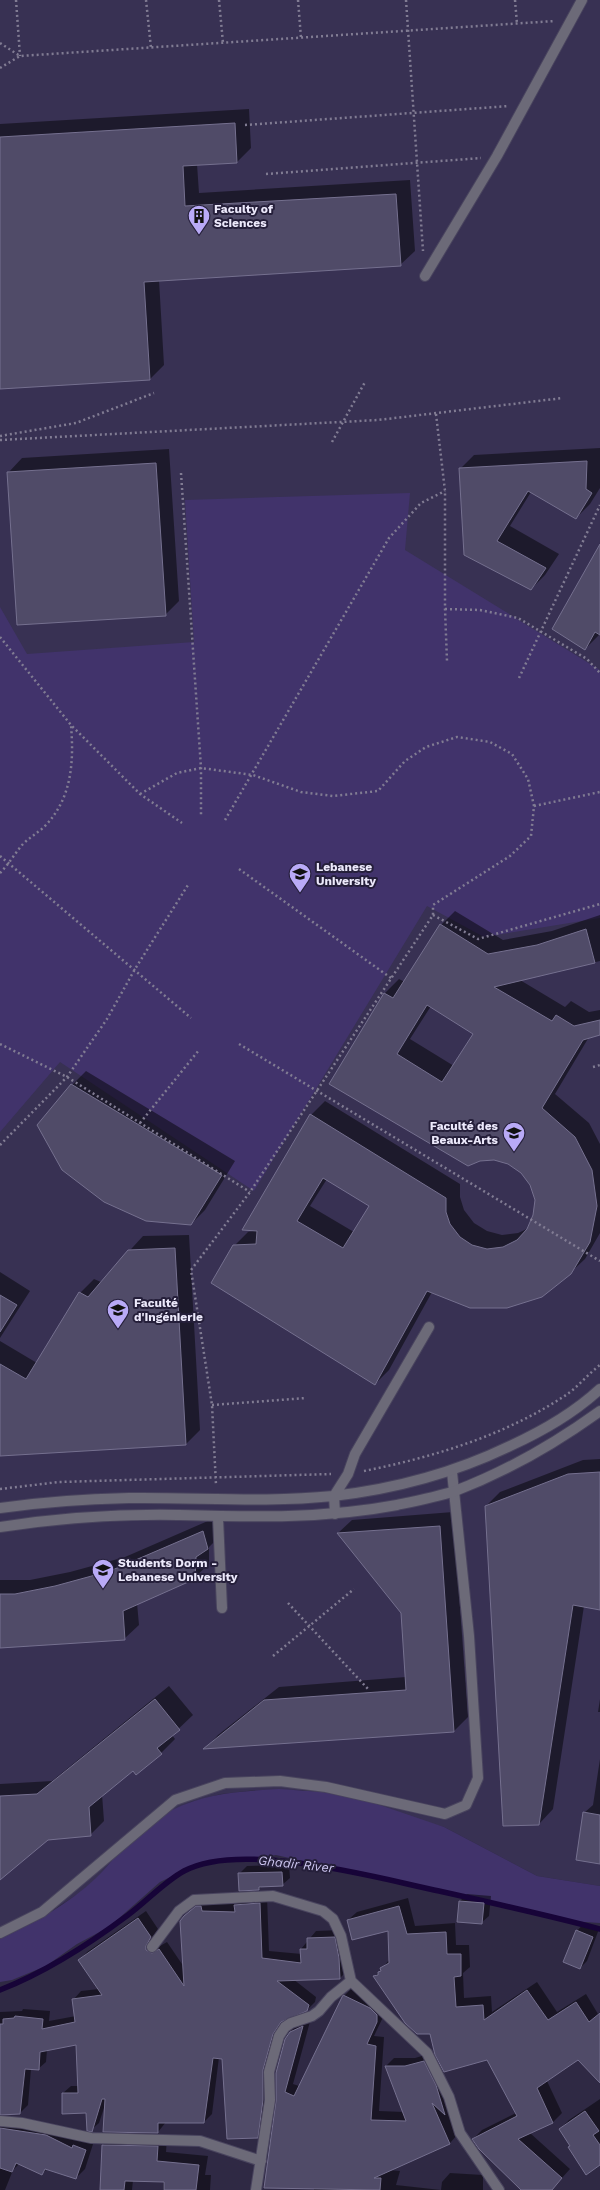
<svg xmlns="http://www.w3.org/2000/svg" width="600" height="2190" viewBox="0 0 600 2190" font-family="'Work Sans',sans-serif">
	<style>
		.built { fill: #383153 }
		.green { fill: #41336b }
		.shadow { fill: #0007; fill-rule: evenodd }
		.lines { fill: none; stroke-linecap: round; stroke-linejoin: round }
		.stream { stroke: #170438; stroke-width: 5.5 }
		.building { fill: #504b68; stroke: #75708f; fill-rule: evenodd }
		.service-casing { stroke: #49445e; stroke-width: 12 }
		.pedestrian-casing { stroke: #49445e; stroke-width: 12 }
		.minor-casing { stroke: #49445e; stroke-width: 12 }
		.path { stroke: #817c93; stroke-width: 2.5; stroke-dasharray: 2 3; stroke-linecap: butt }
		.service { stroke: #6c6a78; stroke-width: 10 }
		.pedestrian { stroke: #6c6a78; stroke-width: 10 }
		.minor { stroke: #6c6a78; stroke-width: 10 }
		.path-bridge { stroke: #817c93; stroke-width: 2.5; stroke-dasharray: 2 3; stroke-linecap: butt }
		.labels { text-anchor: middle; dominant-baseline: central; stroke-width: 4; stroke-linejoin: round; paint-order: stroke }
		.poi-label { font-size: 12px; font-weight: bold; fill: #ece9fb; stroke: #251f3a; text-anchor: start }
		.water-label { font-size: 13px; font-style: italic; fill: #ccc5ef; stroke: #251f3a }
	</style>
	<rect width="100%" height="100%" fill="#2f2944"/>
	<!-- built -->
	<path class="built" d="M0,0H600V1886L537,1876L444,1827L309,1790H256L221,1794L191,1802L173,1810L155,1820L125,1845L97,1878L78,1894L37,1920L0,1936Z"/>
	<!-- green -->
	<path class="green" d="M410,493L405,550L600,670V918L484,937L427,906L254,1191L60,1062L0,1132V607L27,654L194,642L185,500Z
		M279,1789L338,1793L368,1801L444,1827L537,1876L600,1886V1923L570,1921L276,1855L239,1861L199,1863L160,1882L109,1927L77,1944L46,1966L12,1980L0,1982V1936C36,1923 68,1904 96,1878C107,1868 115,1855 126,1844C140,1831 155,1819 172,1810C205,1793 242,1791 279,1789Z"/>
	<!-- shadow -->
	<path class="shadow" d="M249,109L251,148L237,162L197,164L199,193L410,180L415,251L400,265L159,280L164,365L150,379L0,388V124Z
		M600,448V488L590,504L576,518L531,492L510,526L559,554L545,575L531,589L465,555L460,469L474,455Z
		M169,449L179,601L165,615L8,473L22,458Z
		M600,546V634L585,649Z
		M455,911L503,940L552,931L600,915V961L520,980L565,1007L571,1001L589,1012L600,1010V1034L589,1037L555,1094L589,1123L600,1144V1233L585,1259L570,1273L432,1292L389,1370L375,1384L234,1246L248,1232L253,1231L311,1115L325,1101L460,1184V1197L464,1210L474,1223L487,1231L502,1235L518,1233L529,1228L534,1215L536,1200L531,1185L522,1172L509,1163L331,1084L385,993L399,979L405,982L441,925ZM431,1006L474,1033L454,1066L410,1039ZM327,1179L370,1205L354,1232L310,1206Z
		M86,1071L235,1161L205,1210L191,1224L72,1085Z
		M189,1235L200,1430L186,1444L0,1455V1341L37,1363L80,1293L94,1279L101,1282L143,1236Z
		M0,1272L30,1291L0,1338Z
		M600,1459V1608L584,1606L553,1809L539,1824L486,1506L500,1492L583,1460Z
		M453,1512L468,1717L454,1731L206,1748L218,1735L279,1687L406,1677L402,1613L338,1533L352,1520Z
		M217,1517L222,1534L209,1547V1564L194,1578L137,1603L139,1625L124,1639L0,1647V1580H30L70,1572L125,1557Z
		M169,1686L193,1715L172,1735L175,1739L161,1753L133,1769L102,1794L104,1821L90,1835L48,1839L0,1879V1784L52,1781Z
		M600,1699V1712H598Z
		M600,1759V1863L584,1813L593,1805Z
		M289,1865L290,1878L282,1885L262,1886L259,1889L239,1874L247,1866Z
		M467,1894L491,1896L489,1916L481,1923L460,1901Z
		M267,1896L269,1951L302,1954L301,1949L316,1931L342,1930L348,1970L340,1978L293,1979L316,1997L315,2002L307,2010L284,2019L280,2025L265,2129L257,2137L223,2058L219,2057L212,2114L204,2122H166L158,2132L105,2105L99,2123L91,2130L87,2112L63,2093L71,2086H78L77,2044L47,2050L46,2062L38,2069H31L28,2105L20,2113H0V2012L22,2011L23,2009L50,2011L49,2021L76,2016L74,1999L81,1991L99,1989L80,1960L87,1952L146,1911L158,1929L153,1937L154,1942L160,1946L167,1942L184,1967L189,1913L205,1899L209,1904H236L243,1898Z
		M408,1898L415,1926L455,1923L456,1945H469L470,1967L463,1973L464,1998L491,1996L492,2012L537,1982L557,2012L586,1994L598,2014L600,2012V2082L578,2059L547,2081L562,2113L553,2122L530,2133L570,2169L551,2190H522L473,2139L482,2130L516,2113L487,2059L430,2033L375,1976L390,1959L389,1930L348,1920L357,1912Z
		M584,1923L599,1929L587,1961L580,1968L577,1931Z
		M353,1987L379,2000L385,2006V2013L374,2036L384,2037L379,2111L404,2112L386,2066L394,2058H415L432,2053L453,2106L448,2111L458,2134L450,2143L388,2170L400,2171L396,2185L441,2190L442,2182L450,2173L483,2175V2190H314V2188L265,2187L290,2032L299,2023L311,2018L293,2084L299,2086L344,1996Z
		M600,2099V2164L571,2145L560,2129L569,2120Z
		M5,2116L94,2141L85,2169L76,2178L47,2169L42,2174L19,2164L13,2170L5,2190H0V2121Z
		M113,2136L167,2138L166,2152L208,2156L205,2175H211L210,2190H163V2181L133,2180L132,2190H101L103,2145Z"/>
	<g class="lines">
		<!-- stream -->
		<path class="stream" d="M0,1990C46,1972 88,1945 128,1915C147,1901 164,1882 184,1871C241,1840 377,1878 439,1891C493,1903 547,1915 600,1929"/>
	</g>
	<!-- building -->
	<path class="building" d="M235,123L237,163L183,166L185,206L396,194L401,266L144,282L150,380L0,389V137Z
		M587,461L586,489L592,493L576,519L528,491L497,541L546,568L531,590L464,555L459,468Z
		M156,463L166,616L17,625L7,472Z
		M600,544V635L595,632L585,650L552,629Z
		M440,924L488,954L537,945L586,929L595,963L494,987L552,1021L556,1015L574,1026L600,1020V1035L583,1040L542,1108L575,1137L592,1170L597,1206L590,1242L571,1274L542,1297L507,1308H470L427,1291L375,1385L211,1283L233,1245L256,1244L257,1231L242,1230L310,1114L446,1198V1212L450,1224L460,1237L472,1245L487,1249L503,1247L517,1240L527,1229L533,1215L535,1200L530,1185L521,1173L508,1164L494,1160L480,1161L468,1166L329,1084L384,993L393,998ZM427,1005L473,1034L442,1082L397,1054ZM323,1178L369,1206L343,1248L297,1221Z
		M71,1084L222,1175L191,1225L146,1221L104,1202L62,1170L37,1125Z
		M175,1248L186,1445L0,1456V1364L26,1379L79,1292L88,1297L128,1250Z
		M0,1295L17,1305L0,1332Z
		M600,1472V1610L573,1605L539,1825L503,1826L485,1506L568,1474Z
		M440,1526L454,1732L203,1749L264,1700L406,1690L401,1613L337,1533Z
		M203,1531L208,1549L196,1557L195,1579L123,1611L125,1640L0,1648V1594H15L55,1586L110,1571Z
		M155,1699L180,1730L157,1748L162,1754L136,1775L133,1771L89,1807L91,1836L48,1840L0,1880V1796L37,1794Z
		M583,1812L600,1815V1864L576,1860Z
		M282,1872L283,1886L259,1887V1890L239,1891L238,1873Z
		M459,1901L484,1903L482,1924L457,1922Z
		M260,1903L262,1958L301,1963L300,1949H307V1938L335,1937L339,1958L340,1979L277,1981L309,2005L307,2011L281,2022L273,2034L263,2070V2100L258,2138L227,2139L222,2059L213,2058L204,2123H158V2133L103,2132L105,2099H102L92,2132L87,2131L86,2113L62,2114V2093H78L76,2045L40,2052L39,2070L25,2069L20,2114L0,2115V2024H3V2019L14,2018L15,2016L43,2019L42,2029L75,2022L72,1999L102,1995L78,1960L138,1918L151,1937L146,1946V1950L152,1953L159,1949L184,1986L180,1921L184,1916L196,1906H201L202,1911L235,1912L234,1905Z
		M399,1906L407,1934L446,1932L447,1954H461V1976L454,1977L456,2007L483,2005L484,2020L527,1990L548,2020L576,2002L589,2022L600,2013V2083L578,2060L537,2088L553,2123L518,2139L562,2178L552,2190H521L479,2149L472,2139L517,2116L487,2060L444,2072L435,2055L430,2034H417L405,2023L373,1976L378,1975V1972L381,1971L380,1968L389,1963L388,1931L352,1940L347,1920Z
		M576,1930L593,1937L580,1969L563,1962Z
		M343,1995L370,2008L377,2015V2022L367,2044L376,2046L371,2120L406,2121L385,2066H405L424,2061L436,2085L445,2115L432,2103L450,2144L374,2178H381L380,2190L264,2188L276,2101V2073L285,2039L290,2032L303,2026L285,2092L294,2096Z
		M585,2111L599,2131L593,2135L600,2145V2165L586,2175L568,2147L570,2146L559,2129Z
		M0,2128L46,2135L72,2148L73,2145L86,2150L76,2179L45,2169L42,2175L16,2163L12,2172L0,2168Z
		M102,2145L158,2146L157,2161L199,2165L196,2190H164V2182L125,2181L124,2190H100Z"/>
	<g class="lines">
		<!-- service casing -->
		<g class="service-casing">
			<path id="service" d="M0,1933L42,1912L175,1800L225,1783L280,1781L326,1787L445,1814L466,1805L478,1778L469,1636L452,1472"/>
		</g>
		<!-- pedestrian casing -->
		<g class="pedestrian-casing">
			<path id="pedestrian" d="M425,276L497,156L582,0
				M218,1518L222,1608"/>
		</g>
		<!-- minor casing -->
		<g class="minor-casing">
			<path id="minor" d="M0,1508C42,1502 86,1499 129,1498C196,1497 265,1503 333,1496C395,1489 454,1473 510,1446C543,1431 574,1413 600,1389
				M335,1514L334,1496L348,1474L355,1454L429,1327
				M0,1527C59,1518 119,1514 178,1515C252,1517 323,1519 397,1505C416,1501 436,1497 455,1491C505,1472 557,1442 600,1411
				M152,1947L179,1911L194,1900L273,1896L323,1911L333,1919L341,1936L351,1981L427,2053L449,2097L460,2133L499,2190
				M0,2121L22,2123L91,2138L200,2141L261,2161
				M256,2190L270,2100L269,2072L279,2036L285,2027L291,2023L312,2016L319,2011L331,1997L351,1981"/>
		</g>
		<!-- path -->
		<path class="path" d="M16,0L20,56
			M146,0L151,48
			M219,0L223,43
			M298,0L301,38
			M406,0L423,251
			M515,0L517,24
			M0,43L20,56
			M0,68L20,56L555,21
			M245,125L509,106
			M266,174L481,158
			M436,414L445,491V609L447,661
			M0,436L76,423L154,393
			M0,440L378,420L563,398
			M181,473L201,768V815
			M445,609L480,610L518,618L587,659L600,673
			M0,637L71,725L140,794L182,823
			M519,678L600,505
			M140,794L177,773L201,768L253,775L301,792L333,796L378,791L405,761L426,747L457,737L490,742L512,754L528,779L534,806L531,836L510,856L433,905V915L250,1192L191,1270L212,1405L216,1485
			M534,806L600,792
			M225,820L389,538L421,503L445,491
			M0,856L191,1018
			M239,869L391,978
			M0,873C9,864 15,853 23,844C30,837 38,833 45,826C72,798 74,762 71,725
			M433,915L478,939L600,904
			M0,1044L67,1077L250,1192
			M239,1044L600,1261
			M593,1067L600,1065
			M140,1123L199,1050
			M0,1145L67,1077L107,1019L135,969L188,885
			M212,1405L306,1398
			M364,1471C434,1457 506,1435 566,1395C578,1387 588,1374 600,1365
			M0,1489L59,1482L331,1474
			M288,1603L368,1689
			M273,1656L354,1589"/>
		<!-- service -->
		<use href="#service" class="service"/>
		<!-- pedestrian -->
		<use href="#pedestrian" class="pedestrian"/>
		<!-- minor -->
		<use href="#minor" class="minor"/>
		<!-- path-bridge -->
		<path class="path-bridge" d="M332,442L365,382"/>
	</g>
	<!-- icons -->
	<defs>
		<g id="building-pin" transform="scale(1.15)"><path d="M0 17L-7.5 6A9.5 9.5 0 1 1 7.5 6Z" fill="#b9aaf7" stroke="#251f3a"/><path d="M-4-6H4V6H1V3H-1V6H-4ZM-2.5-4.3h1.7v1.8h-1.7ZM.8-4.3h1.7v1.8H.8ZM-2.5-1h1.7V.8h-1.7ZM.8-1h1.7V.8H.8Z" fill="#111"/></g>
		<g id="university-pin" transform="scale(1.15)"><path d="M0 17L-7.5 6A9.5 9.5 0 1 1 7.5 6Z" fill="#b9aaf7" stroke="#251f3a"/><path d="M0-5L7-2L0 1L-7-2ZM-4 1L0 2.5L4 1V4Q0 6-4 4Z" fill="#111"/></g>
	</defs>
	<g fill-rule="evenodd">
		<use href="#building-pin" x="199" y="216"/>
		<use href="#university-pin" x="300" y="874"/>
		<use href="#university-pin" x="514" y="1133"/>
		<use href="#university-pin" x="118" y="1310"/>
		<use href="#university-pin" x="103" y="1570"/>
	</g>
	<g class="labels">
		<!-- poi labels -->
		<g class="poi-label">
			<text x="214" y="209">Faculty of<tspan x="214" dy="14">Sciences</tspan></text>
			<text x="316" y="867">Lebanese<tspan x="316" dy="14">University</tspan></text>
			<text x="498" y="1126" text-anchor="end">Faculté des<tspan x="498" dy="14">Beaux-Arts</tspan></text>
			<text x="134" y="1303">Faculté<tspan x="134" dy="14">d'Ingénierie</tspan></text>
			<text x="118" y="1563">Students Dorm -<tspan x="118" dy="14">Lebanese University</tspan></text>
		</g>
		<!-- water labels -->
		<g class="water-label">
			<text transform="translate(296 1864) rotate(6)">Ghadir River</text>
		</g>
	</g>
</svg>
